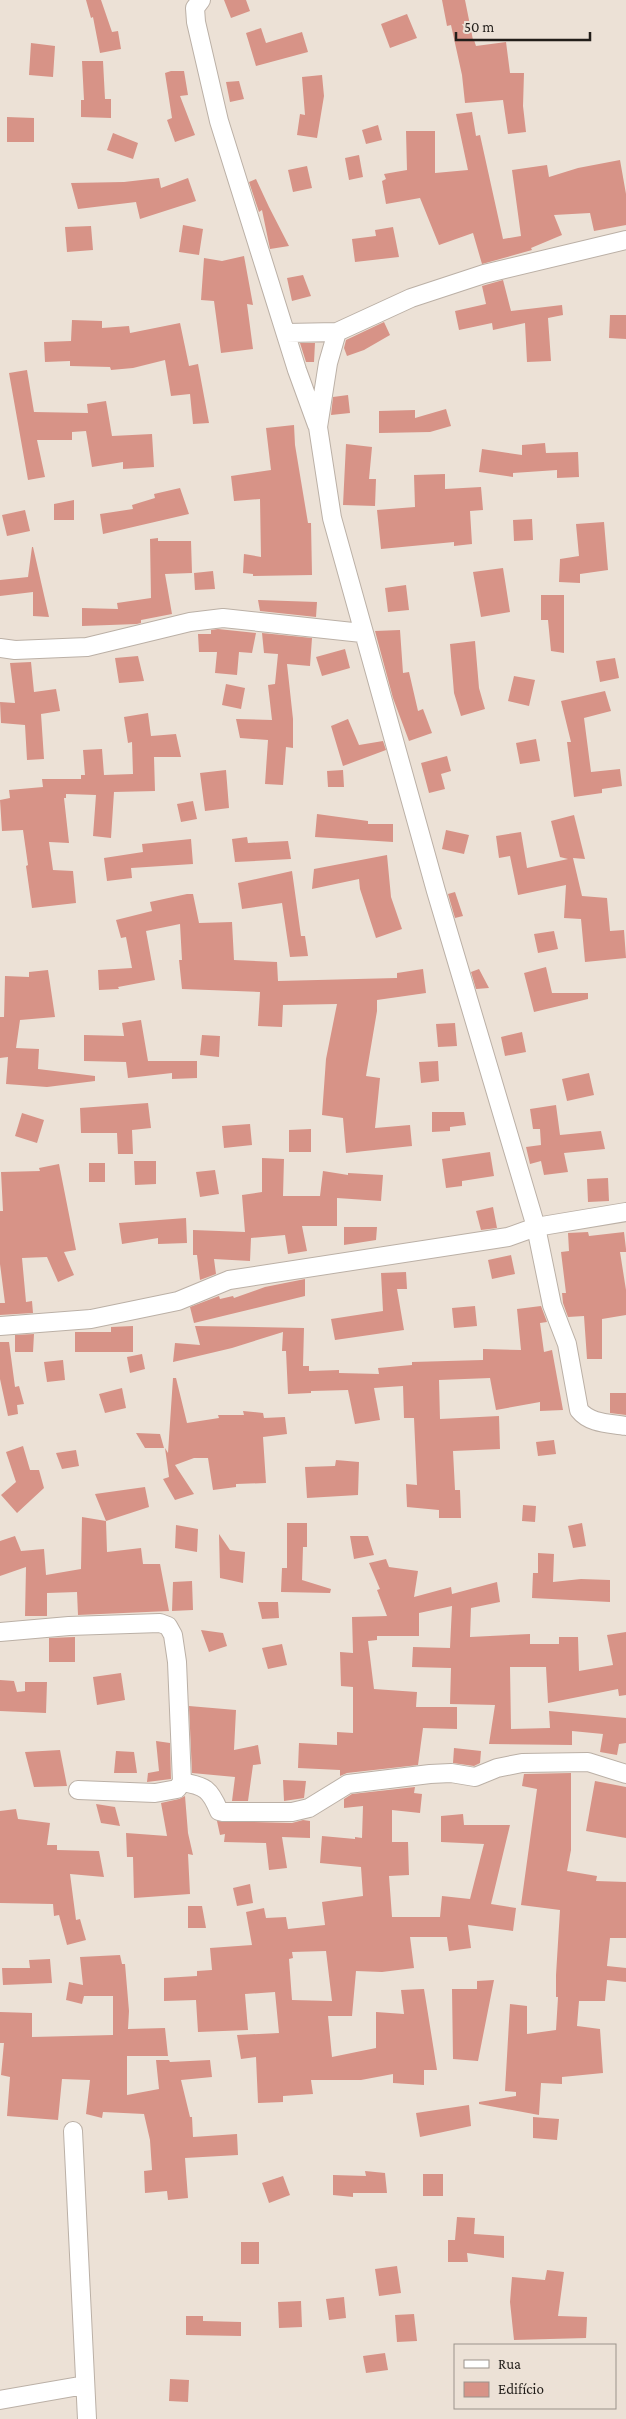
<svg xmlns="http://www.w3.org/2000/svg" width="626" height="2419" viewBox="0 0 626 2419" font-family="'Crimson Pro',serif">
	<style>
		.building { fill: #d79387; fill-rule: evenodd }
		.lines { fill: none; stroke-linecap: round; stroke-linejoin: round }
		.minor-casing { stroke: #bbb0a6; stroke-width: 20 }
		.minor { stroke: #fff; stroke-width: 18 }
	</style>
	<rect width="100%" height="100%" fill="#ece1d6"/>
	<!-- building -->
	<path class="building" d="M86,0H101L112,32L118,31L121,49L100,53L93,17L91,18Z
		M224,0H246L250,11L231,18Z
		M442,0H465L473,40H474L476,46L506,42L510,73H524L523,106L526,132L508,134L503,100L465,103L462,75L451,25L447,26Z
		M407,14L417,38L390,48L381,24Z
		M261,28L266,43L302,32L308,52L256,66L246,33Z
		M31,43L55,46L53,77L29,75Z
		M82,61H103L105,99H111V118L81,117V100H84Z
		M171,71H184L188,95L180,96L195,135L175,142L167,120L172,118L165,73Z
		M322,75L324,96L317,138L297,135L300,114L305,115L302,77Z
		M239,81L244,99L230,102L226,82Z
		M472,112L476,136L480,135L503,239L521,236L512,170L547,165L549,177L578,168L620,160L626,194V225L594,231L590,213L554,215L562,235L531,248L532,250L482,264L473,233L439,245L420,198L386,204L382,181L386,179L384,174L407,170L406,131H435V173L468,170L456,114Z
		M7,117L34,118V142H7Z
		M378,125L382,140L366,144L362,130Z
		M113,133L138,143L133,159L107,150Z
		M359,155L363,177L349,180L345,158Z
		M307,166L312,188L293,192L288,170Z
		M159,178L161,188L188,178L196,201L140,219L136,202L78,209L71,183L124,182Z
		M256,179L269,207L289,246L270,249L262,210L259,212L249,182Z
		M183,225L203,229L199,255L179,252Z
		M91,226L93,250L67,252L65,227Z
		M393,227L399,257L355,262L352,239L376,236L375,230Z
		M244,256L253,305L247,304L253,349L221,353L214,301L201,300L204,258L222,261Z
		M303,275L311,296L292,301L287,278Z
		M503,280L511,311L562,305L563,315L548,318L551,361L527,362L525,323L493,330L492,323L459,330L455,311L486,304L482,286Z
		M610,315H626V339L609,338Z
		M72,320L102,321V328L129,326L130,333L180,323L189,366L198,364L209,423L193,424L190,394L171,396L165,360L133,368L111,370L110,367L70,366V361L45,362L44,342L71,341Z
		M384,322L390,335L364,350L347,356L344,348L346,340Z
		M300,343H315L314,362H306Z
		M27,370L34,412L88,413L87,404L106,401L112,436L152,434L154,467L123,469V462L92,467L86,431L72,432V440H37L45,477L28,480L9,373Z
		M348,395L350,413L331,415L333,397Z
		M446,409L451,426L430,432L379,433V411L415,410V418Z
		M294,425L295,445L308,523H311L312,575L253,576V574L243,573L244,554L261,557L260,499L234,501L231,476L271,470L266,428Z
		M545,443L546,453L578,452L579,477L557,478V470L513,473V477L479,472L482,449L522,455V445Z
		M346,444L372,447L369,479H376L375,506L343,505Z
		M445,474V489L481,487L483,510L470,511L472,544L454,546V542L381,549L377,510L415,507L414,475Z
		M180,488L189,514L103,534L100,514L133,509L132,505L155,498L154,494Z
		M74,500V520H54V504Z
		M25,510L30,531L7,536L2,515Z
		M532,519L533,540L514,541L513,520Z
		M604,522L608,570L580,574V583L559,582L560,559L579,556L576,524Z
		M158,538V541H191L192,573L165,574L172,614L141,620V623L137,624L82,626V608L118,609L117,603L151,598L150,539Z
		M32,547H33L49,617L33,616V592L0,596V580L28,577Z
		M503,568L510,612L481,617L473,572Z
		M213,571L215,589L195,590L194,573Z
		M406,585L409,610L388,612L385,588Z
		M541,595H564V653L551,651L548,620H541Z
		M258,600L317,602L316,617L260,611Z
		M218,629L256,633L252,653L239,652L237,675L215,673L217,652H199L198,634H211V630Z
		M400,630L403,673L409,672L418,711L423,709L432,733L409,741L393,698L375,631Z
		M262,633L312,638L310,666L287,664L293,719V748L286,747L283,785L265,784L268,740L240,738L236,719L272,720L268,685L275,684L278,654L264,653Z
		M475,641L479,688L485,709L461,716L454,693L450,644Z
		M345,649L350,668L322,676L316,657Z
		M138,656L144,681L119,683L115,658Z
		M615,658L619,678L600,682L596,661Z
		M31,662L34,692L56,689L60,711L41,714L44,759L27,760L25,725L1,723L0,702L15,703L10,663Z
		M514,676L535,680L529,706L508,701Z
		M226,684L245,688L241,709L222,705Z
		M605,691L611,711L584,718L591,772L620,769L622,786L602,789V793L574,797L567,742H571L561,701Z
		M148,713L151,736L176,734L181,757H154L155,791L114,792L111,838L93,836L96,795L66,794V798H64L69,843L49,842L53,870L73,871L76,903L32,908L26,866L28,865L23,830L2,831L0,800L10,798L9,790L43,787L42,779H81V775H85L83,750L102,749L104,775L133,774L132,742L128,743L124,717Z
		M348,719L359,745L383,741L386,750L343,766L331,726Z
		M536,739L540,761L520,764L516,743Z
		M447,756L451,771L441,774L445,789L429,793L421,763Z
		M226,770L229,808L205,811L200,773Z
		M343,770L344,787H328L327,771Z
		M193,801L197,819L181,822L177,804Z
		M317,814L368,821V824H393V842L315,837Z
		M574,815L585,859L573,858L582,896L607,898L610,931L624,930L626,958L585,962L581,919L564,918L566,885L518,895L510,856L499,858L496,836L521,832L527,868L568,859L560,857L551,821Z
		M446,830L469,835L464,854L442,849Z
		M247,837L248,843L288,841L291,859L235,862L232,839Z
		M191,839L193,864L131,868L132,878L107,881L104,858L143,852L142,844Z
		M387,855L391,897L402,929L376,938L360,889L359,879L312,889L314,869Z
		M292,871L301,936H305L308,956L290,957L282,903L242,909L238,883Z
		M455,892L463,916L455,918L448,894Z
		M187,894H193L199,923L232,922L234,960L277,962L278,981L397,978V973L423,969L426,993L377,1000V1011L366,1076L380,1078L375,1128L410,1125L412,1146L346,1153L343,1118L322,1115L326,1059L337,1004L283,1005L282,1027L258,1026L260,992L182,989L179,960H182L180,924L146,931L155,980L118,987L119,989L99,990L98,970L132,968L126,937L121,938L116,920L152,911L150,902Z
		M554,931L558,949L538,953L534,934Z
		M546,967L552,993H588V999L534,1012L524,973Z
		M479,969L489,988L476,989L471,972Z
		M48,970L55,1017L20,1020L16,1048L39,1049L38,1069L95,1076V1081L47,1087L6,1084L8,1057L0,1058V1017H4L5,976L29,977V972Z
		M141,1020L148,1061H197V1078L172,1079V1073L128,1078L126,1062L84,1061V1035L124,1036L122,1023Z
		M455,1023L457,1046L438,1047L436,1024Z
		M522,1032L526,1052L505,1056L501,1037Z
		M202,1035L220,1036L219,1057L200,1055Z
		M438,1061L439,1081L421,1083L419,1062Z
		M589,1073L594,1095L567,1101L562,1079Z
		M148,1103L151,1128L132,1130L133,1154H118L117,1133H81L80,1108Z
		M556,1105L560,1135L601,1131L605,1149L564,1153L568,1172L544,1175L541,1161L530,1164L526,1147L541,1145L540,1129H533L530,1109Z
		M432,1112H464L466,1125L450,1127V1131L432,1132Z
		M22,1113L44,1120L37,1143L15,1136Z
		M250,1124L252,1145L224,1148L222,1126Z
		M311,1129V1152H289V1130Z
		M490,1152L494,1176L462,1181V1186L446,1188L442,1159Z
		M262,1158L284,1159L283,1196H320L323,1171L348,1175V1173L383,1175L381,1201L337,1198V1226H302L307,1251L288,1254L285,1235L251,1238L250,1261L214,1259L216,1274L200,1280L197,1255H193V1230L245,1232L242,1195L262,1192Z
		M134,1161H156V1184L135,1185Z
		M89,1163H105V1182H89Z
		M59,1164L76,1250L64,1252L74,1275L58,1282L47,1257L22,1258L26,1302L32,1301L33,1313L0,1315V1303H5L0,1264V1211H3L1,1172L40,1171L39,1168Z
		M215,1170L219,1194L200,1197L196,1172Z
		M608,1178L609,1201L588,1202L587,1179Z
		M493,1207L497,1228L481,1230L476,1211Z
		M186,1218L187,1243L158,1244V1238L122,1244L119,1223Z
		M344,1227H377L376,1240L344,1245Z
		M588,1232L589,1236L624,1232L626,1249V1252H620L626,1290V1315L602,1319V1359H587L584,1316L568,1317L563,1303L562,1293H566L561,1252L569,1251L568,1233Z
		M511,1255L515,1274L492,1279L488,1260Z
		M406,1272L407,1289H397L404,1330L335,1340L331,1319L383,1311L381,1273Z
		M305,1279V1296L194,1323L190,1307L219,1296L220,1299L233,1296L234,1298L265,1287Z
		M475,1306L477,1326L454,1328L452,1308Z
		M541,1306L547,1322L540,1323L544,1352L552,1350L563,1410L540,1411V1402L496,1410L490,1378L439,1380L440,1419L499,1416L500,1449L453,1451L455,1490H460L461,1518H439V1510L407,1507L406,1484L417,1485L414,1418H404L403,1386L374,1388L380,1420L355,1424L348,1390L311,1391V1393L288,1394L286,1351H282L283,1332L232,1348L173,1362L175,1343L200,1345L195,1326L304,1328L303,1366H309V1371L339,1370V1373L379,1374L378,1368L412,1365V1362L483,1360V1349L521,1350L517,1309Z
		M133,1326V1352H75V1332H111V1327Z
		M34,1334L33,1352H15V1335Z
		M0,1342H9L15,1387L19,1386L24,1404L17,1405L18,1414L8,1416L0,1379Z
		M142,1354L145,1369L130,1373L127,1357Z
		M63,1360L65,1380L47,1382L44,1362Z
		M173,1378H176L187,1423L219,1418L218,1415H244L243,1411L263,1413L264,1418L285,1417L287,1434L263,1437L266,1483L236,1484V1487L213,1490L208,1458H194L175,1465L194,1494L175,1500L163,1479L169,1477L165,1448L168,1453Z
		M122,1388L126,1408L105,1413L99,1394Z
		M610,1393H626V1415L610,1413Z
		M136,1433L160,1434L164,1448H145Z
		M554,1440L556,1454L538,1456L536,1442Z
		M23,1446L30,1470H39L44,1488L17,1513L1,1495L16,1482L6,1452Z
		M76,1450L79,1466L62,1469L56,1453Z
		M336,1460L359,1462L358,1495L307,1498L305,1467L335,1466Z
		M145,1487L149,1507L106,1521L95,1494Z
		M523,1505L536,1506L535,1522L522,1521Z
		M82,1517L106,1521L107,1552L141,1548L143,1564H160L169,1611L78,1615L77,1592L47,1593V1616H25L26,1567L0,1576V1541L15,1536L21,1551L44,1549L46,1575L81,1569Z
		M287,1523H307V1547H303L302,1580L331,1589L330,1593L281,1592L282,1568H287Z
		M582,1523L586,1546L573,1548L568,1526Z
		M176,1525L198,1529L197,1552L175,1548Z
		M219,1534L230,1550L245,1552L243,1583L220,1578Z
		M350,1536H368L374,1555L354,1559Z
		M538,1553L554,1554L553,1582L581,1579L610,1580V1602L532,1598L533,1573H538Z
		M386,1559L389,1567L418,1571L414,1597L451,1587L452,1594L497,1582L500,1602L471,1608L470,1637L530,1634V1644H559V1637H578L579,1671L613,1665L607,1635L626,1632V1695L619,1696L618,1689L548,1703L546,1667H510L511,1729L550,1728L549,1711L626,1718V1743L619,1744L617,1755L600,1752L603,1734L572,1731V1745L489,1744L495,1705L450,1704L451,1668L412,1667L413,1647L450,1648L452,1606L419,1613V1636H377V1640L368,1641L374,1689L417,1692L416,1707H457V1729L423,1728L418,1765L347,1773L340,1776V1770L298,1768L299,1743L337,1745V1732L353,1733V1687L341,1686L340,1652L353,1653L352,1617L387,1616L377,1590L380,1589L369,1563Z
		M192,1581L193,1610L172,1611L173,1582Z
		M258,1602H278L279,1618L262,1619Z
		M201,1630L223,1633L227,1646L209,1652Z
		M75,1637V1662H49V1638Z
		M282,1644L287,1665L268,1669L262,1648Z
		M121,1673L125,1700L97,1705L93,1677Z
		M0,1680L14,1681L17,1692L25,1691V1682H47L46,1713L0,1711Z
		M189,1706L236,1710L234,1750L258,1745L261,1764L253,1765L248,1801H232L235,1777L192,1773Z
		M156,1741L170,1743L171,1779L147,1782L148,1773L159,1771Z
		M454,1748L481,1751L480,1763L474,1766L453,1763Z
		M60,1750L67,1786L34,1787L25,1752Z
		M116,1751L134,1752L137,1773H114Z
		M571,1773V1850L567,1871L597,1876L596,1881L626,1882V1938H610L607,1966L626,1968V1982L607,1980L605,2001H579L577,2026L600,2029L603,2073L562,2077V2084L541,2083L539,2115L479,2104V2102L516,2096V2092L505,2091L510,2004L527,2006V2034L556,2030L558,1997H556V1975L560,1910L521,1905L537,1789L522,1786L524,1774Z
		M283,1780L306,1781L304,1798L284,1801Z
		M595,1781L626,1787V1838L586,1831Z
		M415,1787L414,1793L422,1794L420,1813L392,1810V1842H408L409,1875L389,1876L392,1917H440L442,1896L470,1899L484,1844L441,1842V1816L463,1814L464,1825H510L491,1904L516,1908L513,1931L468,1925L471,1948L449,1951L447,1937H410L414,1968L382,1972L356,1971L352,2016H328L332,2057L376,2048V2012L404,2014L401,1990L424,1989L437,2070H424V2085L393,2083V2074L361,2080H311L313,2094L283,2096V2102L258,2103L256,2057L241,2059L237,2035L279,2033L275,1992L245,1994L248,2030L198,2032L196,2000L164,2001V1978L197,1976V1971L212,1970L210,1948L252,1945L246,1912L264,1908L266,1918L286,1917L288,1929L325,1925L322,1902L363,1896L361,1867L320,1863L322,1836L355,1839V1837L362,1838L363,1806L344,1808V1799L352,1794ZM326,1951L332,2001L292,2000L289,1959L293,1958L292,1952Z
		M185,1796L188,1833L193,1855L188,1854L190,1894L134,1898L133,1857H127L126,1833L167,1836L161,1803L179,1799Z
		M96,1804L115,1807L120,1826L101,1823Z
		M16,1809L18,1819L50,1823L47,1845H57V1850L99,1851L104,1877L70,1874L76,1920L80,1919L86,1940L67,1945L59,1915L54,1916L53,1904L0,1903V1811Z
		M303,1820L310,1821V1838L282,1837L287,1868L269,1870L266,1843L224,1842L225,1834L220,1835L217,1821L292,1823Z
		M250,1884L253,1903L237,1906L233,1888Z
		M188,1906H202L206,1928H188Z
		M120,1955L122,1964H125L129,2011L128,2029L165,2028L168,2056H127V2095L159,2089L156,2060H169L170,2062L210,2060L212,2077L181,2080L190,2117H192L193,2137L237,2134L238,2155L185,2158L188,2198L168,2200L167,2191L145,2193L144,2171L152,2170L150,2140L144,2114L103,2112L102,2118L86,2114L90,2080L62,2079L58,2120L7,2116L10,2077L1,2075L4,2043H0V2012L32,2013V2037L113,2035V1996H84L82,2004L66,2000L69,1982L83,1985L80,1957Z
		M50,1959L52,1983L3,1985L2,1968H30L29,1960Z
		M494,1980L478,2061L453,2059L452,1989H477V1981Z
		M469,2105L471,2126L420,2137L416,2113Z
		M533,2117L559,2119L557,2140L533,2138Z
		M365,2171L385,2173L387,2193H353V2197L333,2195V2175L366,2176Z
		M423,2174H443V2196H423Z
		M283,2176L290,2195L269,2203L262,2183Z
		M457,2217L475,2218L474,2234L504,2236V2258L467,2253L468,2262H448V2240H455Z
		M241,2242H259V2264H241Z
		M397,2266L401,2293L379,2296L375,2269Z
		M547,2270L564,2272L558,2316L587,2317L586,2338L514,2340L510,2302L512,2277L545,2280Z
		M344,2297L346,2318L329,2320L326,2299Z
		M301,2301L302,2327L279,2328L278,2302Z
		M414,2314L417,2341L397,2342L395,2315Z
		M186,2316H203V2321L241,2322V2336L186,2335Z
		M385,2353L388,2370L366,2373L363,2356Z
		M170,2379L189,2380L188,2402L169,2401Z"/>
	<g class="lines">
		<!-- minor casing -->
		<g class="minor-casing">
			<path id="minor" d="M201,0L195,8L196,22L219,121L297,370L317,425
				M626,240L484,274L411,298L337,332L328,363L318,427L332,518L436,891L536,1227L552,1305L567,1344L579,1410C590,1424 609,1423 626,1426
				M286,333L337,332
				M0,648L15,650L87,647L190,622L223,618L362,633
				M0,1326L91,1319L178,1301L229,1280L508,1237L536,1227L626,1212
				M0,1632L69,1626L160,1623L168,1626L173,1635L177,1662L182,1782L177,1789L155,1793L78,1790
				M182,1782C205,1786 210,1789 219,1811L223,1812H292L309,1808L348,1784L430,1774L451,1773L475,1777L497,1768L522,1763L588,1762L626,1774
				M73,2131L87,2419
				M0,2400L85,2385"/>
		</g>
		<!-- minor -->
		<use href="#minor" class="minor"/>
	</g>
	<!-- legend -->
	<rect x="454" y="2344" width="162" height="65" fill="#ece1d6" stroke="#9b938b"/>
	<rect x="464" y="2360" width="25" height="8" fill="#ffffff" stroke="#9b938b"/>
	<text x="498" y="2369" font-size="15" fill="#221e1a">Rua</text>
	<rect x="464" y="2382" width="25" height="15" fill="#d79387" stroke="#9b938b"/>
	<text x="498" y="2394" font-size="15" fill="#221e1a">Edifício</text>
	<!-- scale -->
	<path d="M456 32v8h134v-8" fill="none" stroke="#221e1a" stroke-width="2.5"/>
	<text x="464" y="32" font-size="15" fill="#221e1a" stroke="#ece1d6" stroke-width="4" paint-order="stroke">50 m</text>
</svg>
